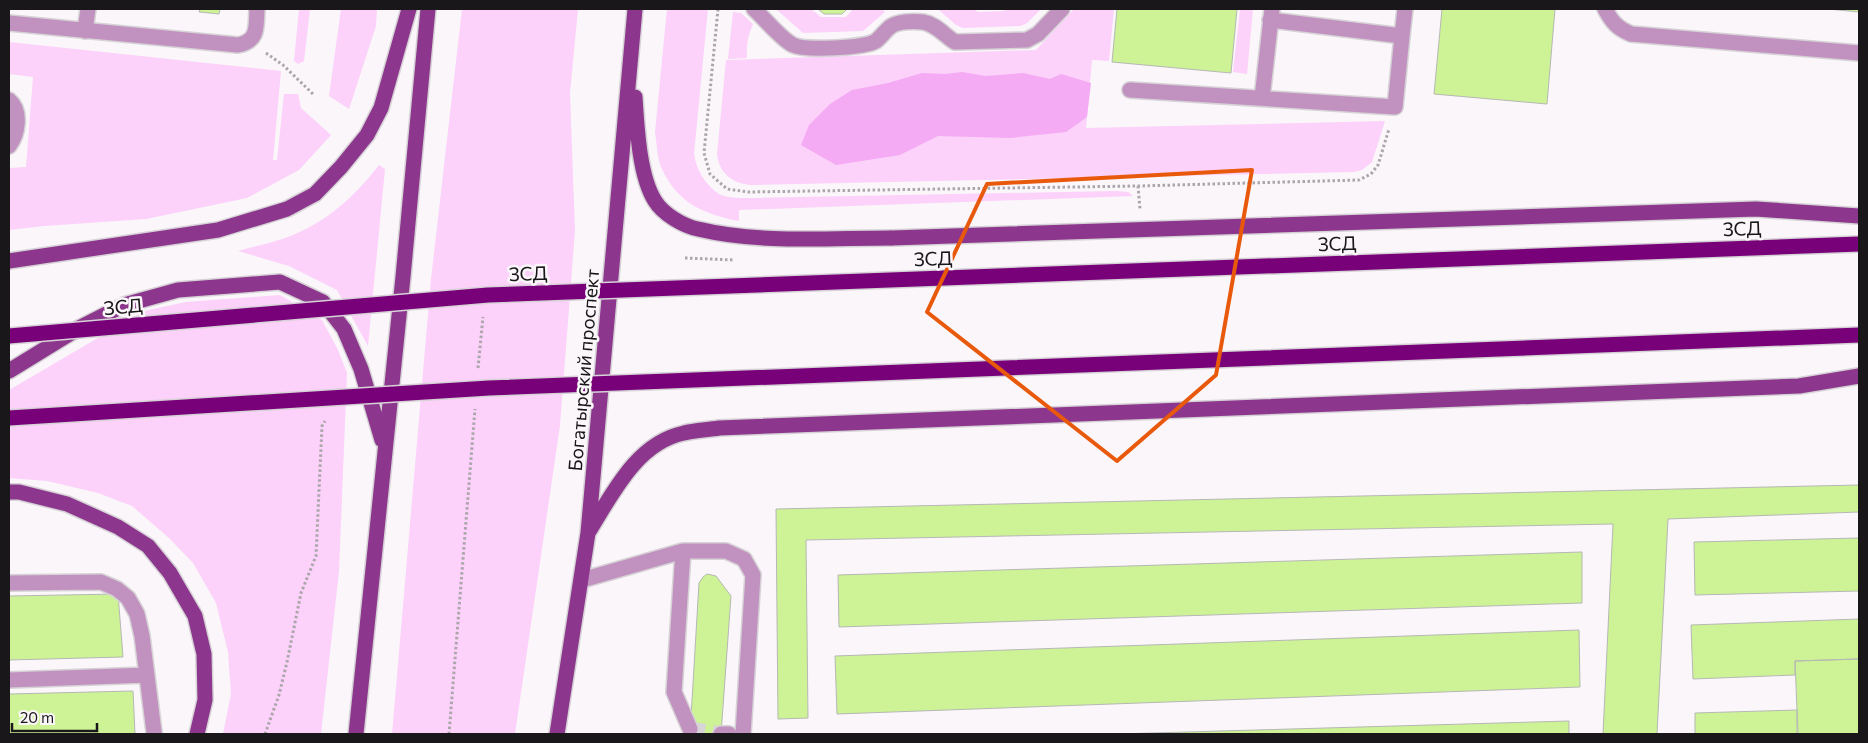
<svg xmlns="http://www.w3.org/2000/svg" width="1868" height="743" viewBox="0 0 1868 743" font-family="Commissioner,sans-serif">
	<style>
		.green { fill: #fcd1fa }
		.forest { fill: #f4abf3 }
		.building { fill: #cdf396; stroke: #b6b8b4 }
		.lines { fill: none; stroke-linecap: round; stroke-linejoin: round }
		.minor-tunnel { stroke: #d8d5d8; stroke-width: 15; stroke-dasharray: 15 8; stroke-linecap: butt }
		.minor-casing { stroke: #d6d2d6; stroke-width: 18 }
		.major-casing { stroke: #d6d2d6; stroke-width: 18 }
		.path { stroke: #aaa6aa; stroke-width: 3; stroke-dasharray: 2.5 2.5; stroke-linecap: butt }
		.minor { stroke: #c192c0; stroke-width: 15 }
		.major { stroke: #8c378d; stroke-width: 15 }
		.major-bridge-casing { stroke: #d6d2d6; stroke-width: 18; stroke-linecap: butt }
		.highway-bridge-casing { stroke: #d6d2d6; stroke-width: 18; stroke-linecap: butt }
		.major-bridge { stroke: #8c378d; stroke-width: 15 }
		.highway-bridge { stroke: #78017a; stroke-width: 15 }
		.marked { fill: none; stroke: #e8590c; stroke-width: 4; stroke-linejoin: round }
		.labels { text-anchor: middle; dominant-baseline: central; stroke-width: 5; stroke-linejoin: round; paint-order: stroke }
		.street-label { font-size: 19px; fill: #191719; stroke: #faf6fa }
	</style>
	<rect width="100%" height="100%" fill="#faf6fa"/>
	<!-- green -->
	<path class="green" d="M299,9H310L304,61L298,64L294,61Z
		M341,9H377L376,26L349,109L329,96Z
		M462,9H578L570,93L575,231L560,425L515,734H392L431,279Z
		M667,9H708L694,154C696,169 705,185 719,194C727,198 737,198 746,198L1117,191L1128,192L1133,196L739,210V221C703,214 677,203 661,167C657,157 657,144 655,132Z
		M776,9H811L821,17H846L853,9H882L885,12L863,31L803,33Z
		M940,9H974L978,12L1004,11L1006,9H1041L1027,23L1021,26L963,28L956,25L939,10Z
		M1074,9H1114L1109,61L1092,60L1086,128L1385,121L1372,162L1362,170L1354,172L750,185C732,183 719,173 717,154L726,60L1036,50Z
		M1240,9H1253L1247,74L1233,72Z
		M733,12L741,13L753,24C748,36 746,45 747,58L728,59Z
		M9,42L281,71L273,160H277L284,94H298L301,108L331,135L299,170L247,198L146,219L44,226L9,230V168L26,167L33,77L9,74Z
		M379,165L385,169L368,346L337,290L289,266L238,251C256,246 276,242 293,235C329,220 356,195 379,165Z
		M280,295L322,320L338,350L347,373L339,571L321,734H223L231,694L228,652L216,603L193,563L169,538L132,506L98,493L47,481L9,478V390L144,311L186,302Z"/>
	<!-- forest -->
	<path class="forest" d="M962,72L986,76L1023,73L1050,79L1061,74L1091,83L1087,117L1066,132L1010,138L938,136L900,155L836,165L801,145L809,125L830,104L852,90L888,83L922,73L946,74Z"/>
	<!-- building -->
	<path class="building" d="M200,9H220L219,14L199,12Z
		M818,9H847L842,14H824Z
		M1117,9H1237L1231,73L1112,62Z
		M1442,9H1555L1547,104L1434,94Z
		M1828,9H1859V12Z
		M1859,485V512L1668,519L1657,734H1603L1613,524L806,540L808,718L778,719L776,509Z
		M1859,538V591L1695,595L1694,542Z
		M1582,552V603L839,627L838,575Z
		M707,574L716,576L731,596L721,734H690L699,583L703,577Z
		M118,594L123,657L9,660V596Z
		M1859,619V659L1795,661V675L1693,679L1691,625Z
		M1579,630L1580,687L837,714L835,656Z
		M1859,659V734H1798L1795,661Z
		M133,691L135,734H9V694Z
		M1797,710V734H1695V713Z
		M1569,721V734H1117Z"/>
	<g class="lines">
		<!-- minor-tunnel -->
		<path class="minor-tunnel" d="M690,729L721,734"/>
		<!-- minor casing -->
		<g class="minor-casing">
			<path id="minor" d="M754,9C764,18 782,40 793,45C806,51 865,48 876,41C881,37 885,31 890,27C897,21 914,21 923,22C936,24 945,36 955,42L1027,40L1038,34L1062,9
				M1605,9C1612,22 1617,28 1631,34L1859,53
				M1270,20L1402,36L1405,9
				M9,23L238,45C259,41 256,26 257,9
				M85,31L88,9
				M1130,90L1395,107L1402,36
				M1262,98L1272,9
				M9,100C22,111 18,134 9,146
				M582,580L683,551
				M9,583L101,582L117,589L128,598L137,614L142,636L154,732
				M9,680L147,675
				M690,729L674,692L683,551H726L744,559L753,575L743,734
				M721,734H729"/>
		</g>
		<!-- major casing -->
		<g class="major-casing">
			<path id="major" d="M635,97C637,126 639,176 655,201C663,214 683,226 698,229C761,244 828,238 892,238
				M9,261L218,230L287,209L315,194L341,167L367,135L381,108L409,9
				M9,371L79,328L124,305L178,290L280,282L323,302L344,329L361,369L382,440
				M9,492H19L67,504L118,527L148,546L170,573L195,616L204,654L205,700L197,734
				M588,533C612,495 636,443 684,433C695,430 707,430 719,428L1799,386L1859,376
				M356,734L403,277L428,9
				M557,734L588,533L635,9"/>
		</g>
		<!-- path -->
		<path class="path" d="M718,9L704,153L710,174L727,189L748,192L1138,186L1359,180L1371,174L1378,165L1389,129
			M266,53L283,65L313,94
			M1138,186L1140,209
			M685,258L734,260
			M478,368L483,317
			M265,734L279,695L287,662L301,593L316,556L322,426L325,421
			M449,734L475,409"/>
		<!-- minor -->
		<use href="#minor" class="minor"/>
		<!-- major -->
		<use href="#major" class="major"/>
		<!-- major-bridge casing -->
		<g class="major-bridge-casing">
			<path id="major-bridge" d="M892,238L1756,209L1859,216"/>
		</g>
		<!-- highway-bridge casing -->
		<g class="highway-bridge-casing">
			<path id="highway-bridge" d="M9,336L488,295L1859,244
				M9,418L489,388L1859,335"/>
		</g>
		<!-- major-bridge -->
		<use href="#major-bridge" class="major-bridge"/>
		<!-- highway-bridge -->
		<use href="#highway-bridge" class="highway-bridge"/>
	</g>
	<!-- marked area -->
	<path class="marked" d="M1252,170L1216,375L1117,461L927,312L987,184Z"/>
	<g class="labels">
		<!-- street labels -->
		<g class="street-label">
			<text transform="translate(1742 228) rotate(-2)">ЗСД</text>
			<text transform="translate(1337 243) rotate(-2)">ЗСД</text>
			<text transform="translate(933 258) rotate(-2)">ЗСД</text>
			<text transform="translate(528 273) rotate(-2)">ЗСД</text>
			<text transform="translate(123 306) rotate(-5)">ЗСД</text>
			<text transform="translate(583 370) rotate(-85)">Богатырский проспект</text>
		</g>
	</g>
	<!-- border -->
	<rect width="1868" height="743" fill="none" stroke="#191719" stroke-width="20"/>
	<!-- scale -->
	<path d="M12 723v8h85v-8" fill="none" stroke="#191719" stroke-width="2.5"/>
	<text x="20" y="723" font-size="15" fill="#191719" stroke="#faf6fa" stroke-width="4" paint-order="stroke">20 m</text>
</svg>
